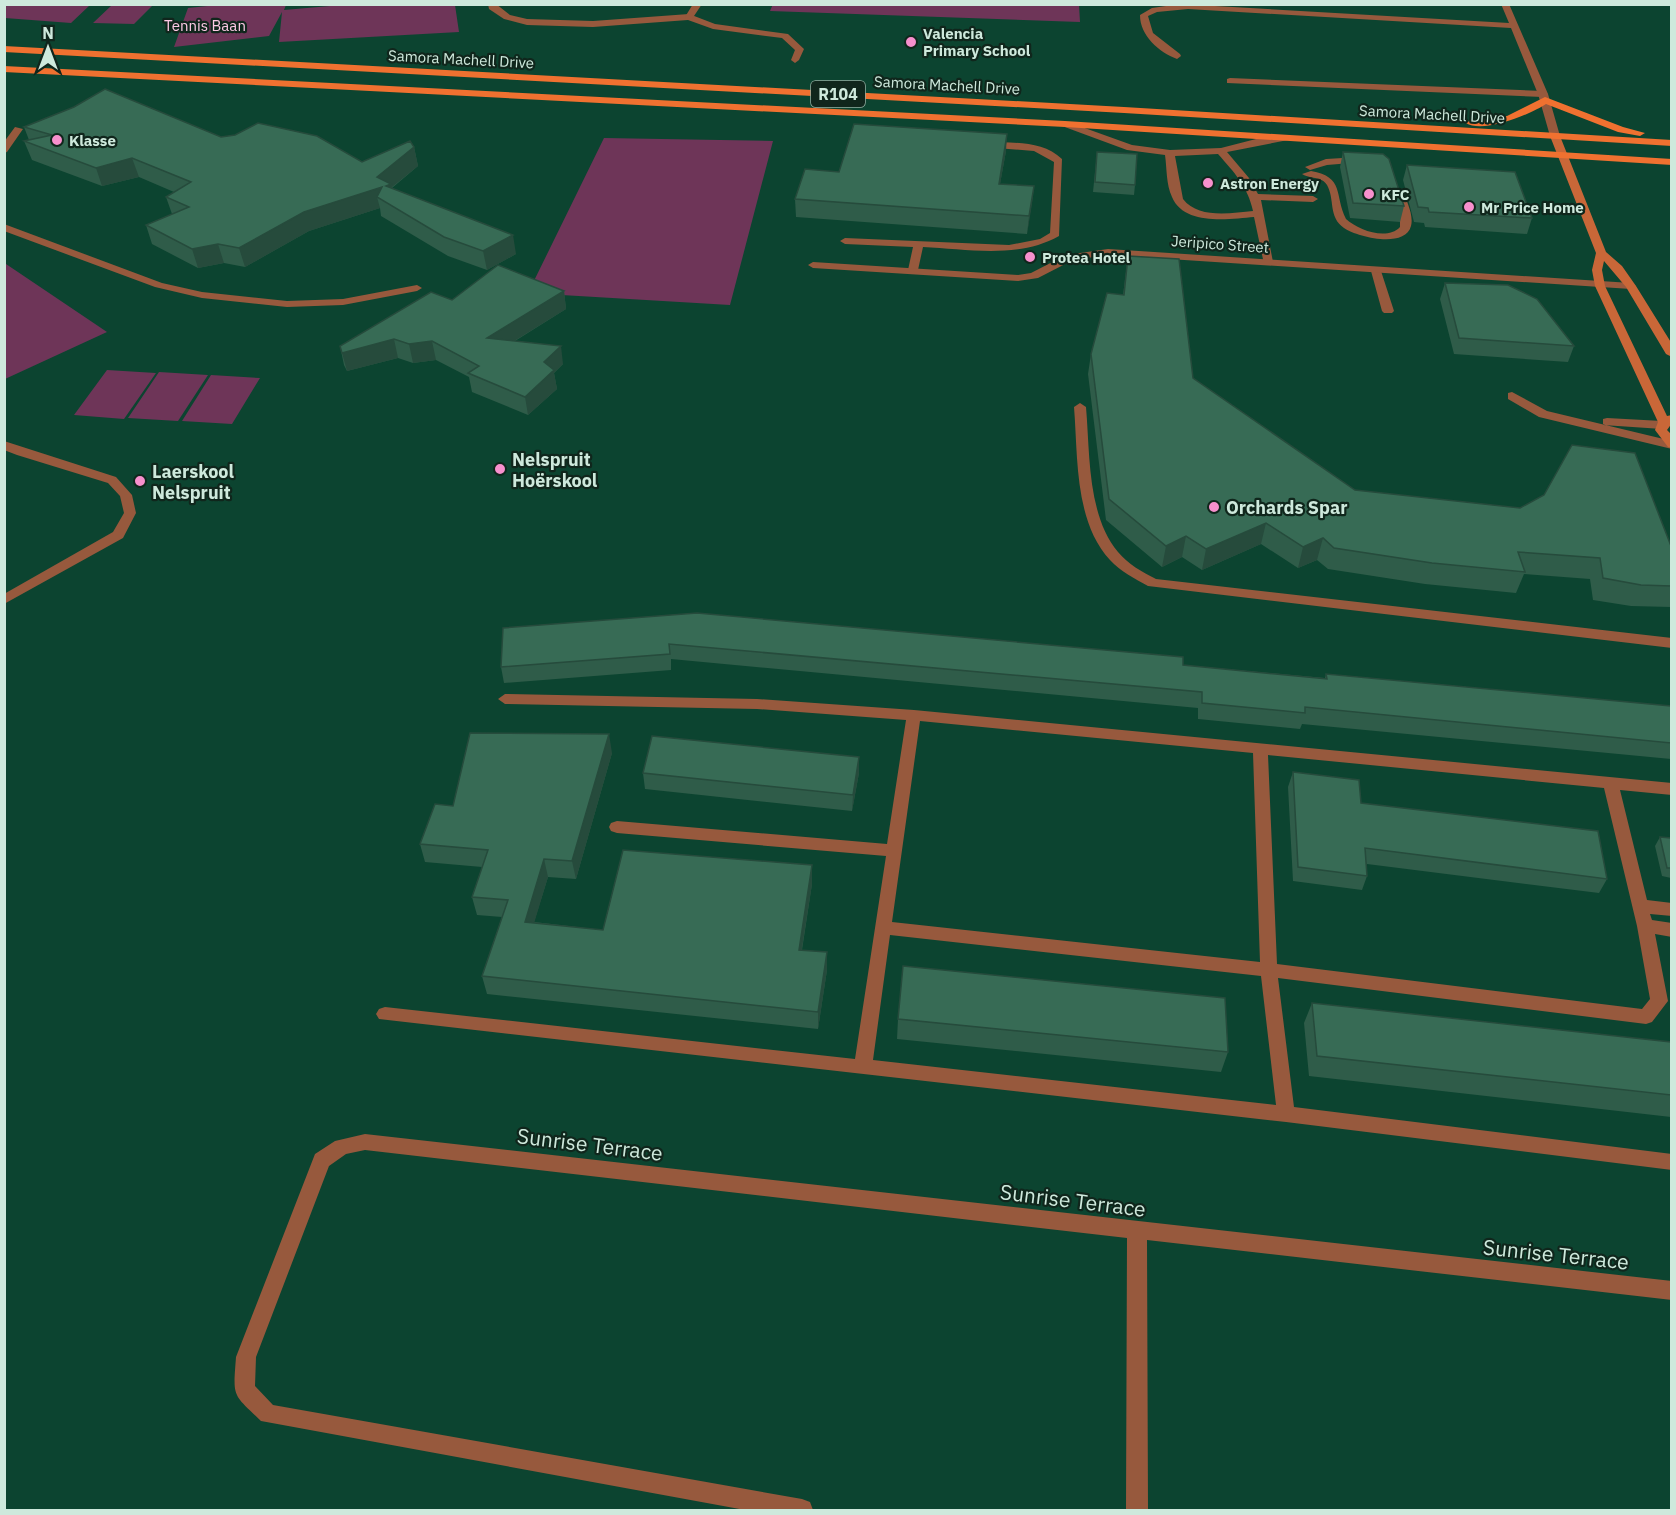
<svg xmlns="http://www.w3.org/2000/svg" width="1676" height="1515" viewBox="0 0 1676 1515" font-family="'IBM Plex Sans',sans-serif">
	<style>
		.green { fill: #6e3558 }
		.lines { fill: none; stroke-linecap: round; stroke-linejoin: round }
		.lane { fill: #97593d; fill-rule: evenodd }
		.street { fill: #97593d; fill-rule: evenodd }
		.secondary { fill: #c96738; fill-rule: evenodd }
		.primary { fill: #f07130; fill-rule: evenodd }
		.wall { fill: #2f5c49 }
		.shaded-wall { fill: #264b3c }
		.building { fill: #376b55; stroke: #264b3c; stroke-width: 1.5 }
		.poi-dot { fill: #f790cd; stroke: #10261c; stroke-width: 2 }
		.labels { text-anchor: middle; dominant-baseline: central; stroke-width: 4.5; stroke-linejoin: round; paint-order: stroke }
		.far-park-label { font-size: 15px; fill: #fdc9e5; stroke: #10261c }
		.far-poi-label { font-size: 15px; font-weight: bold; fill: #cee9dc; stroke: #10261c; text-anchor: start }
		.far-street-label { font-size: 15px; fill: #cee9dc; stroke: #10261c }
		.shield { fill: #10261c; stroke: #95aea2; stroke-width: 1.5 }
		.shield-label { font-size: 16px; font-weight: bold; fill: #cee9dc }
		.poi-label { font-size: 18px; font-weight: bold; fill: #cee9dc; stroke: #10261c; text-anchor: start }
		.near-street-label { font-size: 21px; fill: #cee9dc; stroke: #10261c }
	</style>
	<rect width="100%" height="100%" fill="#0c4430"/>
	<!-- green -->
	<path class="green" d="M353,4L455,5L459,32L279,42L282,12L269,36L174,47L188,8L227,4L286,5L284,10Z
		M773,4L1079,5L1080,22L770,11Z
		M4,5L5,4L90,5L71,23L5,18Z
		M112,5V4L153,5L134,24L93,23Z
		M604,138L773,141L730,305L528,293Z
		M6,264L107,332L5,379Z
		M107,370L156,373L124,419L74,415Z
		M159,372L208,375L178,421L128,418Z
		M211,375L260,378L232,424L182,421Z"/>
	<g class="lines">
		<!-- lane -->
		<path class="lane" d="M488,4H496L510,15L527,19L593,21L689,14L715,24L788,34L804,49L799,60L795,63L791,60L795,50L782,38L713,29L688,20L593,27L527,25L504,19L489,9Z
			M1230,78L1543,91L1548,94L1543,97L1227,83V79Z
			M1062,122H1068L1132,145L1170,150L1221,148L1256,139L1288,136V140L1227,152L1249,178L1258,194L1313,196L1318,199L1313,202L1261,200L1273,262L1272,264H1264L1254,217C1229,219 1184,226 1172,197C1166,184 1167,169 1165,155L1127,150L1062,126ZM1218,154C1234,172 1248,187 1253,211C1231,213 1198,219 1183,199L1175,156Z
			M15,127L23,129L7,152L4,153V142Z
			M986,142C1012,143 1042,140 1062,159L1059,236C1019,259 967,249 923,247L918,270L913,273L908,270L913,247L845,244L840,241L845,238L1009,245L1040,239L1050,233L1054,162L1034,151L983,147L981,145Z
			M1360,157L1365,160L1363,162L1327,165L1310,170L1305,167L1326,159Z
			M1311,171C1345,177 1334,195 1346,219C1358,230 1387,241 1400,227V215L1393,192L1402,190C1406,199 1414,215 1411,226C1405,249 1357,237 1344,228C1328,217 1335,199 1327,185C1322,176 1309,179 1302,174Z
			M4,224L162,283L202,292L287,301L343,299L417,285L422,288L417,291L343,305L287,307L202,298L155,287L4,231Z
			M1376,268L1381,271L1394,311L1392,313H1384L1382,311L1371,271Z
			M1512,392L1547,411L1672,441V449L1539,417L1508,399V393Z
			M1080,403L1086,407C1090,453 1087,515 1118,552C1128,564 1142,572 1156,579L1672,638V648L1148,586C1135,579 1120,571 1110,560C1074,521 1078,456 1074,407Z
			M1607,418L1662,421L1668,425L1662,429L1603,425V419Z
			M4,441L116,477L132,495L136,513L123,538L4,604V594L113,532L124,513L120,496L108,483L17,455L4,450Z
			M505,694L757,699L914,710L1672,783V795L1620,790L1647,900L1672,903V916L1650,914L1652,920L1672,923V937L1655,934L1668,1001L1652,1022L1646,1024L1278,978L1294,1107L1672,1154V1170L1286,1122L379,1019L376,1014L379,1009L385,1007L855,1059L886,856L617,833L611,831L609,827L611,823L617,821L887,844L906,720L757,709L505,704L498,699ZM920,721L1253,753L1260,962L892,922ZM1268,755L1604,788L1637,926L1650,999L1642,1009L1277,964ZM890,935L1261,976L1276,1105L873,1060Z
			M365,1134L1672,1281V1300L1147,1240L1148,1510H1126L1127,1238L365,1150L346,1154L329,1166L256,1357L255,1386L273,1405L802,1499L810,1502L813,1510H745L261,1421C232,1393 233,1398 236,1357L315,1154L335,1141Z"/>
		<!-- street -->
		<path class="street" d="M693,4H702L692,19H686L685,17Z
			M1180,4L1509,23L1501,4H1509L1548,94L1560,136L1555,139L1550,136L1538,94L1511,28L1188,9L1157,12L1148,16L1153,33L1180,54L1181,56L1177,59C1159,52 1140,36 1140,15L1152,8Z
			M1108,249L1631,283L1636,286L1631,289L1108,255L1073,260L1038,278L1018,281L813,268L808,265L813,262L1018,275L1031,273L1066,255Z"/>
		<!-- secondary -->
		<path class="secondary" d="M1552,134L1560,136L1606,252L1622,266L1636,286L1672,344V357L1666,354L1626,287L1604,261L1602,270L1605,286L1667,416L1672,415V423L1667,430L1672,435V448L1668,447L1655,430L1658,422L1595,286L1592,270L1596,253L1550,136Z"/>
		<!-- primary -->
		<path class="primary" d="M4,46L1124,107L1672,140V146L1124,113L4,52Z
			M4,66L1065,121L1672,159V165L1065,127L4,72Z
			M1545,97L1623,127L1645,133L1640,136L1618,132L1546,104C1531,114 1483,134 1466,123L1471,120L1507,116Z"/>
	</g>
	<!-- wall -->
	<path class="wall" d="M24,127L221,137L362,162L414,147L418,166L392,188L516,254L487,270L448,256L381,216L380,208L309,231L245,267L224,263L198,268L152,244L146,225L172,214L166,197L174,192L139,177L102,186L32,160L24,141L29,140Z
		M1006,151L1000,184L1034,186L1027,234L796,217L795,199L839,172Z
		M1097,152L1135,185L1134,195L1093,192Z
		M1343,152L1404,206L1400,222L1350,218L1340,167Z
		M1407,165L1532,218L1527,234L1425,227L1424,223L1414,222L1403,180Z
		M1128,256L1193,378L1355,490L1671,546V607L1631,606L1593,600L1590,579L1524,574L1516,593L1425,584L1328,569L1317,560L1298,568L1261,544L1202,570L1182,557L1162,567L1106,520L1088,374L1091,354L1123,295Z
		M1445,283L1574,346L1568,362L1454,354L1440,299Z
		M564,291L566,309L515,341L563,364L554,373L557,389L528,415L472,392L469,377L436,360L413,363L398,358L347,371L344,365L340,346L452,300Z
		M503,628L1183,665L1325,678L1326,674L1671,706V759L1302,724L1300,729L1198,719V708L671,659V670L504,683L501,667Z
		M612,753L576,879L548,877L534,922L603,930L812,884L802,950L827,952V970L818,1029L487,994L482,976L502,917L477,915L472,897L482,867L425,862L420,844L453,806Z
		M859,757V773L852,811L645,789L643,773Z
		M1293,772L1361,803L1607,879L1599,893L1367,864V876L1362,890L1293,881L1288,787Z
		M1660,837L1671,838V878L1662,876L1655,846Z
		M1312,1003L1671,1042V1117L1309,1076L1304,1023Z
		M898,1019L1228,1052L1221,1072L897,1039Z"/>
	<!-- shaded-wall -->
	<path class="shaded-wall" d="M1007,134L1006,151L997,201L999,184Z
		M414,147L418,166L392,187L377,197L380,208L309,231L245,267L239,248L304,212L377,177Z
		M132,158L139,177L102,186L96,168Z
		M1034,186L1032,204L1027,234L1029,216Z
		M513,235L516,254L487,270L483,251Z
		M218,244L224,263L198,268L192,249Z
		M564,291L566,309L490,356L487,338Z
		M394,339L398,358L347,371L342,353Z
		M432,341L436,360L413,363L409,344Z
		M561,346L563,364L554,373L557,389L528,415L525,397L544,362Z
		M1266,523L1261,544L1202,570L1206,549Z
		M1186,536L1182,557L1162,567L1166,546Z
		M1323,538L1317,560L1298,568L1303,547Z
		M609,734L612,753L576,879L572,861Z
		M859,757V773L852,811L853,795Z
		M544,859L548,877L529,940L525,922Z
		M812,865V884L799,967V950Z
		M827,952V970L818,1029V1012Z"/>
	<!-- building -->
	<path class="building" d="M105,89L221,137L235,135L258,123L317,136L362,162L410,141L414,147L377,177L391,184L386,186L513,235L483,251L444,237L377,197L382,187L304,212L239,248L218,244L192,249L146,225L189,207L166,197L191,182L132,158L96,168L24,141L52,135L24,127L74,107Z
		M854,124L1007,134L999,184L1034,186L1029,216L795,199L805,169L839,172Z
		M1097,152L1137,154L1135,185L1095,182Z
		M1343,152L1383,154L1389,159L1404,206L1353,203Z
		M1407,165L1515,172L1532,218L1429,212L1428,208L1418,207Z
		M1128,256L1179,259L1193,378L1355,490L1520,508L1544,495L1572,445L1635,453L1671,546V586L1641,585L1603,578L1600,558L1518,552L1525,572L1432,563L1334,548L1323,538L1303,547L1266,523L1206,549L1186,536L1166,546L1109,499L1091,354L1107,293L1124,295Z
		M498,265L564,291L487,338L561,346L544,362L554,370L525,397L468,373L479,366L432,341L409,344L394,339L342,353L340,346L431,292L452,300Z
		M1445,283L1508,285L1537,299L1574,346L1459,338Z
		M697,613L1183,657V665L1327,679L1326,674L1671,706V743L1305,707V713L1202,703V692L669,644L670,654L501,667L503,628Z
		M470,733L609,734L572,861L544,859L525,922L603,930L623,850L812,865L799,950L827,952L818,1012L482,976L508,900L472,897L488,850L420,844L435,804L453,806Z
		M652,736L859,757L853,795L643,773Z
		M1293,772L1359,780L1361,803L1598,831L1607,879L1365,848L1367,876L1298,867Z
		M1660,837L1671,838V868H1667Z
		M903,966L1225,998L1228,1052L898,1019Z
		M1312,1003L1671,1042V1095L1317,1056Z"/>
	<!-- markers -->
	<g class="poi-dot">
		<circle cx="911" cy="42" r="6"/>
		<circle cx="57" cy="140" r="6"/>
		<circle cx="1208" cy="183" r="6"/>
		<circle cx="1369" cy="194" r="6"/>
		<circle cx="1469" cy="207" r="6"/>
		<circle cx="1030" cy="257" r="6"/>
		<circle cx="500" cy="469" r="6"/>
		<circle cx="140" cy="481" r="6"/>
		<circle cx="1214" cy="507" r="6"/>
	</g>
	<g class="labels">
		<!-- far-park labels -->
		<g class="far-park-label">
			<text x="205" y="25">Tennis Baan</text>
		</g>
		<!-- far-poi labels -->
		<g class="far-poi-label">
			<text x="923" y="33">Valencia<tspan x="923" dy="17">Primary School</tspan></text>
			<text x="69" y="140">Klasse</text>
			<text x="1220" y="183">Astron Energy</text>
			<text x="1381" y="194">KFC</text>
			<text x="1481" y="207">Mr Price Home</text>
			<text x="1042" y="257">Protea Hotel</text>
		</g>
		<!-- far-street labels -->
		<g class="far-street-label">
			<text transform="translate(461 59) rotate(3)">Samora Machell Drive</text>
			<text transform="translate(947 85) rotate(3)">Samora Machell Drive</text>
			<text transform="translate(1432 114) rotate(3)">Samora Machell Drive</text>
			<text transform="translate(1220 244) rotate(4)">Jeripico Street</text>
		</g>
		<!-- shield labels -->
		<rect class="shield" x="811" y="81" width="54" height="26" rx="4.5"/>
		<g class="shield-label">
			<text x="838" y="94">R104</text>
		</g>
		<!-- poi labels -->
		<g class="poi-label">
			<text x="512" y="459">Nelspruit<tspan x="512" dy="21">Hoërskool</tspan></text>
			<text x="152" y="471">Laerskool<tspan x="152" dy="21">Nelspruit</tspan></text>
			<text x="1226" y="507">Orchards Spar</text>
		</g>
		<!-- near-street labels -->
		<g class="near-street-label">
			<text transform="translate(590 1144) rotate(7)">Sunrise Terrace</text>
			<text transform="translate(1073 1200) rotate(7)">Sunrise Terrace</text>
			<text transform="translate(1556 1254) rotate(6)">Sunrise Terrace</text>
		</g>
	</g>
	<!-- border -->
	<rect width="1676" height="1515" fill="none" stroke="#cee9dc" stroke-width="12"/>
	<!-- north arrow -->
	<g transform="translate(48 48)" stroke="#10261c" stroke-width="4.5" paint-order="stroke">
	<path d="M0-4.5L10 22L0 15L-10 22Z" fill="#cee9dc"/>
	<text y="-9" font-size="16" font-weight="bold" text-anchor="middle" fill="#cee9dc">N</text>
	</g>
</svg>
